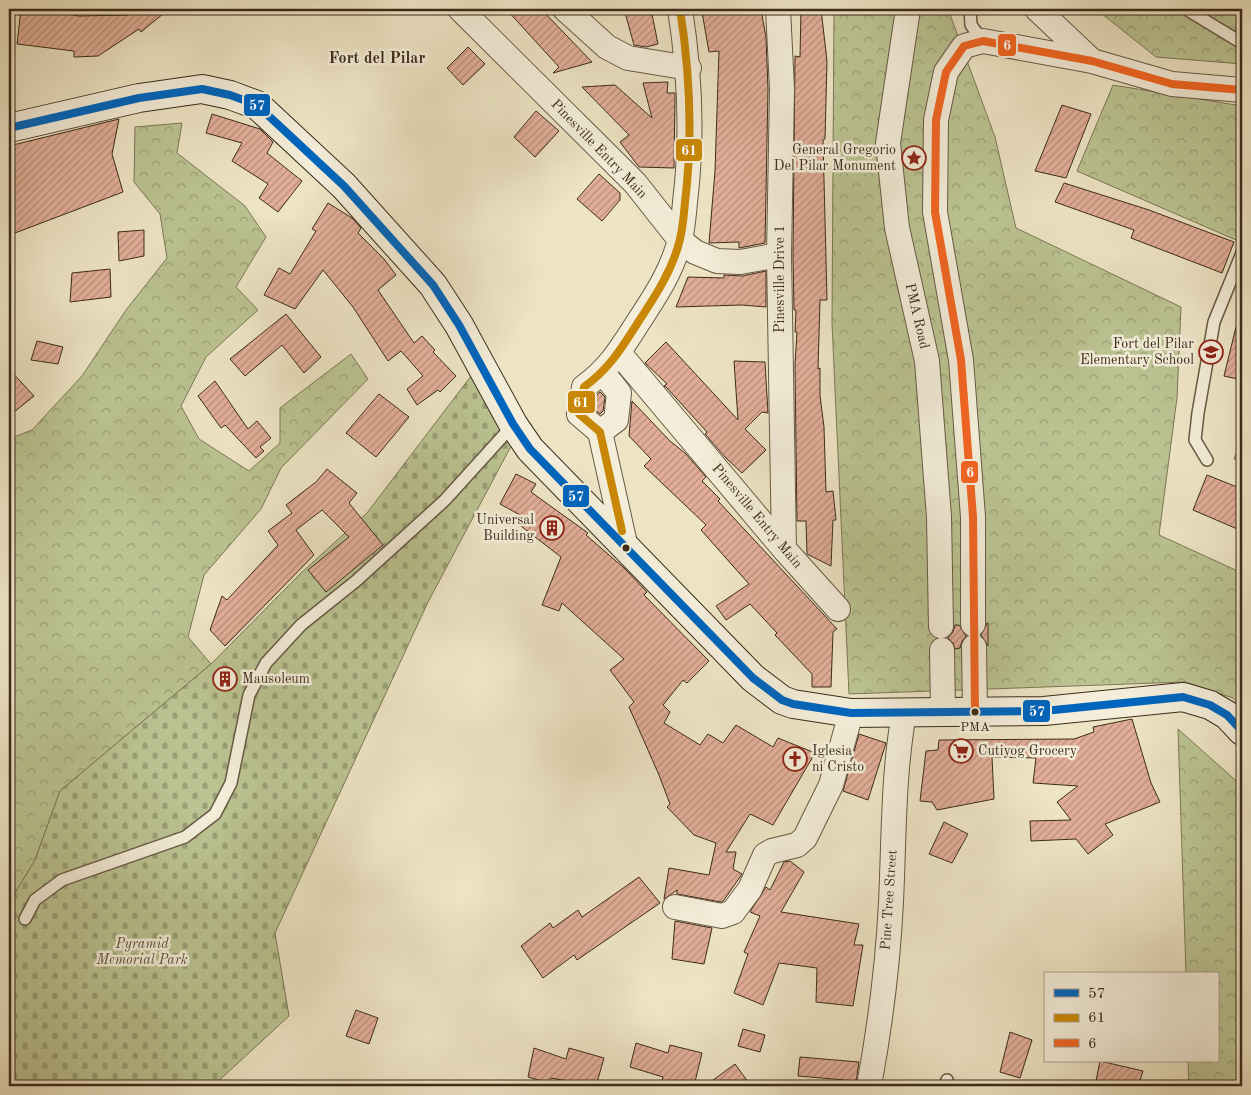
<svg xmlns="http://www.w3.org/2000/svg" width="1251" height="1095" viewBox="0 0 1251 1095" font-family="'Old Standard TT',serif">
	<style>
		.forest { fill: url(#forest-crowns); stroke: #7c7756 }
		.cemetery { fill: url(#cemetery-stones); stroke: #7c7756 }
		.garden { fill: #bbc392; stroke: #7c7756 }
		.building { fill: url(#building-hatch); stroke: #3c2b1a }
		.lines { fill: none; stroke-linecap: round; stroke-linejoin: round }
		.lane-casing { stroke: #685944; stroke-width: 14 }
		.street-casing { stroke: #685944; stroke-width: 26 }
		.secondary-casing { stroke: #3c2b1a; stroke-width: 30 }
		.lane { stroke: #f3edd9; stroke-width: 11 }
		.street { stroke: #f3edd9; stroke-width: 24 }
		.secondary { stroke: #f3edd9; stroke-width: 28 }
		.bus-1-casing { stroke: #f3edd9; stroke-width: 11 }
		.bus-2-casing { stroke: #f3edd9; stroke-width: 11 }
		.bus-3-casing { stroke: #f3edd9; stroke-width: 11 }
		.bus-1 { stroke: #0065bd; stroke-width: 8 }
		.bus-2 { stroke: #c88706; stroke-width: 8 }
		.bus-3 { stroke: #f26522; stroke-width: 8 }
		.bus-dot { fill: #3c2b1a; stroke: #f3edd9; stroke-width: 2 }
		.labels { text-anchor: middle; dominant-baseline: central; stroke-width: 5; stroke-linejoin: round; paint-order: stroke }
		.bus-label { font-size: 13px; fill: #3c2b1a; stroke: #f3edd9 }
		.street-label { font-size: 14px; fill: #3c2b1a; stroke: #f3edd9 }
		.poi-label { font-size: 14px; fill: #3c2b1a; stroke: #f3edd9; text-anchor: end }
		.park-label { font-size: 14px; font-style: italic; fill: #5c5138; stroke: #f3edd9 }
		.quarter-label { font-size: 16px; font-weight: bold; fill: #3c2b1a; stroke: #f3edd9 }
		.line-badge { stroke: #f3edd9; stroke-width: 2 }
		.badge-label { font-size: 14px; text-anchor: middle; font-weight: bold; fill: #fff }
	</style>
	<defs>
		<pattern id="forest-crowns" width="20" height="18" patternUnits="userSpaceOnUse" patternTransform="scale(1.25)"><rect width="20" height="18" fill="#bbc392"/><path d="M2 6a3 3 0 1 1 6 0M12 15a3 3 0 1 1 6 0" fill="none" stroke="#999f76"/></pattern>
		<pattern id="cemetery-stones" width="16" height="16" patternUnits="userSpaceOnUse" patternTransform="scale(1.25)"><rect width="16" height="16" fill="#bbc392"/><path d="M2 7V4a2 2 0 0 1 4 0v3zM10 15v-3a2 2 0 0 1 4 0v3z" fill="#999f76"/></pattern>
		<pattern id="building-hatch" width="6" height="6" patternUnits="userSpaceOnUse" patternTransform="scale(1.25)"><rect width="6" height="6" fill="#e2ae98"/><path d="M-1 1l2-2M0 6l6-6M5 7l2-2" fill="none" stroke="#b88e7b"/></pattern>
	</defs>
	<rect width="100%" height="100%" fill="#ede4c4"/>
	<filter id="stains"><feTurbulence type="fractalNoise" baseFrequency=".004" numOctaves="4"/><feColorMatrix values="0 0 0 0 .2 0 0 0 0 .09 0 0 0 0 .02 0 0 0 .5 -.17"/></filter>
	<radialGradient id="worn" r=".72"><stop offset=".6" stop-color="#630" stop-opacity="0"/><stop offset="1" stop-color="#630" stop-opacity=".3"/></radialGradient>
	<!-- forest -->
	<path class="forest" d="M834,9H948L995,137L1016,228L1181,307L1177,398L1159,535L1242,573V709L1233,698L1185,682L849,694L832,323Z
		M1096,9H1242V64L1156,57Z
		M1113,85L1242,106V225L1236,240L1077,171Z
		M182,123L177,153L245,206L266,237L236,287L258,310L206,357L181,406L199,439L249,471L280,443V408L351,354L368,379L281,468L261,509L204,575L188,637L211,664L60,791L35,860L9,903V439L32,430L82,376L126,310L167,258L160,214L134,182L135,127Z
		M1178,729L1242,786V1086H1189L1188,1061H1217V974H1186Z"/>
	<!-- cemetery -->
	<path class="cemetery" d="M476,373L517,443L510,448L428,602L275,933L289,1016L213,1086H9V903L35,860L60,791L211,664L301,573L367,513L471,376Z"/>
	<!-- garden -->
	<path class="garden" d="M1242,438V462L1234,459Z"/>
	<!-- building -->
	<path class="building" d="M21,9H43L78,16L128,15L123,9H169L141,32L139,29L98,56L74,57V51L17,44Z
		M506,9H541L592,62L553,73L559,67Z
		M624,9H651L658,44L646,47L634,45Z
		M718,9H761L766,38L768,89L765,243L739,248V242L709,243L715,171L719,51L709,52L702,12Z
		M801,9H821L827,61L825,139L823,140L827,300H820L818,369L820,368V396L824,427L826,492L833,491L836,520H833L831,566L807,554L806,521H797L795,364L797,332H795L796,310H794L793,255L795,56L800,57Z
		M468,47L485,64L463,85L447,68Z
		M668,82L667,93H675L674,168L639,167L620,142L629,135L582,87L615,85L652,118L643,83Z
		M1062,105L1091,114L1066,178L1035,171Z
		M536,111L559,131L535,157L514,137Z
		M212,114L260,129L273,142L267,153L302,181L278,212L259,198L268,184L232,161L242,143L206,133Z
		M119,119L112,154L123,192L15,233L9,215V146Z
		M599,174L620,193V200L602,221L577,199Z
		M1064,183L1149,210L1234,242L1222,273L1131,238L1134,230L1055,202Z
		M328,203L352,218L361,228L358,233L384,259L396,275L378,290L414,343L422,336L435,350L433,352L456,376L440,392L438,390L417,405L407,389L423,376L401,351L388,361L353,307L323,270L295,309L264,295L279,268L290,274L316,231L312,229Z
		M144,230V256L119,261L118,232Z
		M110,269L111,297L70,302L72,273Z
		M766,271V307L742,305L676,307L688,277L724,278V275L742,276Z
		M286,314L321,357L304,373L282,345L245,376L230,359Z
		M1236,327L1242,328V380L1224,376Z
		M37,341L63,347L58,364L31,360Z
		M666,342L738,420L734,361L765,362L768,413L762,412L745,429L766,450L742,473L726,458L705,434L707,432L666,387L664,386L667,384L645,363Z
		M9,369L34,396L9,416Z
		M215,381L248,429L257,421L271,438L260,447L264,451L256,458L225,425L221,428L198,396Z
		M600,392L605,397L603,411L600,414L594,409L597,395Z
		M379,394L409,417L376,457L346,433Z
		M632,401L670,441L685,453L706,477L702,481L720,499L718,501L837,629L833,632L831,687H812V674L775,635L777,633L750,604L726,620L716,606L749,584L701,530L706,525L644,466L651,459L629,436Z
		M327,469L357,493L349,503L383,545L326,592L308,570L349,537L322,510L296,530L314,555L225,646L210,630L222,596L227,600L278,545L268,531L292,513L286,505L316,482Z
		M516,474L536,484L531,492L588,533L586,535L624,568L647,592L644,595L709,661L687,683L683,680L663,705L670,712L664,723L700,745L708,734L723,743L736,725L773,747L778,738L815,753L773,825L750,814L726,852H736L733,869L742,874L724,900L721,902L677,894V890L664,899L669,868L709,875L716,843L694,835L667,807L670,804L659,775L629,707L634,702L610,670L624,659L562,603L559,611L542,605L561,557L517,523L522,516L500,504Z
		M1207,475L1242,489V531L1193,510Z
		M987,623H988V646L981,635Z
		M955,625H959L966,636L962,641L960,648L955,649L953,643L948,638L953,632Z
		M1132,719L1151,783L1160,802L1105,824L1113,835L1088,854L1076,839L1031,841L1030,821L1071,820L1057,802L1078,786L1033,783L1036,758L992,757L994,799L937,810L932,802L920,801L926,751L938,750L939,740L1074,739L1094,732L1093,727Z
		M859,734L886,743L868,800L843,791Z
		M944,822L968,834L952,863L929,854Z
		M790,861L804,872L781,912L859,924L854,945H863L853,1006L816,1002L817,968L779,963L763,1005L734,993L748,954L744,952L760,916L750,912L766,887L770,890L784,862Z
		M639,877L660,903L577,960L574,955L543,978L521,946L550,923L553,928L578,910L582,917Z
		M675,921L712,928L704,964L672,959Z
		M356,1010L378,1018L369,1044L346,1036Z
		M743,1029L765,1035L760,1052L738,1046Z
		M1010,1032L1032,1040L1020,1078L1000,1072Z
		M636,1043L668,1053L670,1045L702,1053L694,1086H661L663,1077L630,1067Z
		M534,1048L566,1059L569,1048L604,1058L596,1086L551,1078L549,1083L528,1077Z
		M800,1057L859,1062L856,1081L798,1076Z
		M1100,1061L1143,1071L1138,1086H1095Z
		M735,1064L751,1086H705Z"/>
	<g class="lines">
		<!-- lane casing -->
		<g class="lane-casing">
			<path id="lane" d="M970,9L971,25L983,41
				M1186,9L1242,43
				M1207,460L1195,440L1198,413L1214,322L1242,253
				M25,919L35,900L62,880L185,837L215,814L231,783L249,695L266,663L301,625L356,581L445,500L513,425
				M945,1086L947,1080"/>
		</g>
		<!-- street casing -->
		<g class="street-casing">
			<path id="street" d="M460,9L635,183L680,240L695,252L717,261L740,262L779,255
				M565,9L607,47L628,58L689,68
				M778,9L782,89L779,255L784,549
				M908,9L888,143L897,228L927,361L939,517L941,626
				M1037,9L1092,61
				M619,353L784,549L838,609
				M600,432L616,420L619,393L603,373
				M626,548L600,432L579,414L584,387C609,369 621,349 637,324C654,298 673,270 680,239C683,227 684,214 685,202C693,137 690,73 680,9
				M973,624V517L961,360L935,212L936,120L946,72L964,46L983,41L1092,61L1172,84L1242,90
				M974,647L975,712
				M942,650L943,712
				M675,907L722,916L733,912L750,889L765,855L772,851L797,845L805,838L831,785L851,713
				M869,1086C880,1026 888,963 891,902C894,839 893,775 904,713"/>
		</g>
		<!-- secondary casing -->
		<g class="secondary-casing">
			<path id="secondary" d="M9,128L139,98L202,89L230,95L257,105L344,186L433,285L459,325L513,424L530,449L753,678L782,700L793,704L851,713L1044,711L1183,697L1210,705L1227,715L1242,731"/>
		</g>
		<!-- lane -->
		<use href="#lane" class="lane"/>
		<!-- street -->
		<use href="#street" class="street"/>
		<!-- secondary -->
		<use href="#secondary" class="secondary"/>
		<!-- bus-1 casing -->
		<g class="bus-1-casing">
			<path id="bus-1" d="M9,128L139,98L202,89L230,95L257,105L344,186L433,285L459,325L513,424L530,449L753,678L782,700L793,704L851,713L1044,711L1183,697L1210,705L1227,715L1242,731"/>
		</g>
		<!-- bus-2 casing -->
		<g class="bus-2-casing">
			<path id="bus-2" d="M622,531L600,432L579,414L584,387C609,369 621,349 637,324C654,298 673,270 680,239C683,227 684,214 685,202C693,137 690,73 680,9"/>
		</g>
		<!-- bus-3 casing -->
		<g class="bus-3-casing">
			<path id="bus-3" d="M975,712L973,517L961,360L935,212L936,120L946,72L964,46L983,41L1092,61L1172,84L1242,90"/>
		</g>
		<!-- bus-1 -->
		<use href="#bus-1" class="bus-1"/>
		<!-- bus-2 -->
		<use href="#bus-2" class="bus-2"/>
		<!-- bus-3 -->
		<use href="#bus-3" class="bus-3"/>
	</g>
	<!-- icons -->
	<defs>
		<g id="sight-ring" transform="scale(1.25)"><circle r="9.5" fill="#f3edd9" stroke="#8f2418" stroke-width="1.5"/><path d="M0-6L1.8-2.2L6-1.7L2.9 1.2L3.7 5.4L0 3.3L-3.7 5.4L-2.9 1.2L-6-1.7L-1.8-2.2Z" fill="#8f2418"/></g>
		<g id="school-ring" transform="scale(1.25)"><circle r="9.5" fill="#f3edd9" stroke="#8f2418" stroke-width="1.5"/><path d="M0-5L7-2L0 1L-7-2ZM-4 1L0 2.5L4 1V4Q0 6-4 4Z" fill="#8f2418"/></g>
		<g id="building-ring" transform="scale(1.25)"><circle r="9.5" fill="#f3edd9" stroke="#8f2418" stroke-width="1.5"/><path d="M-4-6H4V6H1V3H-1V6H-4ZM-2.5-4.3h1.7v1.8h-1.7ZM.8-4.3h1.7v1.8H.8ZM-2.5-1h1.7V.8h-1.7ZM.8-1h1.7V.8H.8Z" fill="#8f2418"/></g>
		<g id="supermarket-ring" transform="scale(1.25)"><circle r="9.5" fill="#f3edd9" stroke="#8f2418" stroke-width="1.5"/><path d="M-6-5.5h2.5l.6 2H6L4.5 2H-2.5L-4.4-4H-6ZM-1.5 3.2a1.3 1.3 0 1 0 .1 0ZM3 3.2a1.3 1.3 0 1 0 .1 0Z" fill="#8f2418"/></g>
		<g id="church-ring" transform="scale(1.25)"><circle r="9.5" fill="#f3edd9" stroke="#8f2418" stroke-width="1.5"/><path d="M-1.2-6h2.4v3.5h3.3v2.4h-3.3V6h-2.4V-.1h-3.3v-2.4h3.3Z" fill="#8f2418"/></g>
	</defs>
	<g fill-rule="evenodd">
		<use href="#sight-ring" x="914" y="158"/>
		<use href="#school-ring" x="1211" y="352"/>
		<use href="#building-ring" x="552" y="528"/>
		<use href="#building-ring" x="225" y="679"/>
		<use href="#supermarket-ring" x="961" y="751"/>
		<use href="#church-ring" x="795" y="759"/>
	</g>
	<!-- markers -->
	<g class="bus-dot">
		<circle cx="626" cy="548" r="4.5"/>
		<circle cx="975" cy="712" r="4.5"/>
	</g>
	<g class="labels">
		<!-- bus labels -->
		<g class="bus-label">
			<text x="975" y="727">PMA</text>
		</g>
		<!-- street labels -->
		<g class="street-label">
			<text transform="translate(599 149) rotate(46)">Pinesville Entry Main</text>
			<text transform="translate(780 279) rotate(-90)">Pinesville Drive 1</text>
			<text transform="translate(917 316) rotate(77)">PMA Road</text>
			<text transform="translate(757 516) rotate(50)">Pinesville Entry Main</text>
			<text transform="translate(889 900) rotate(-86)">Pine Tree Street</text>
		</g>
		<!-- poi labels -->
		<g class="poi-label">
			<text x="896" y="150">General Gregorio<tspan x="896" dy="16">Del Pilar Monument</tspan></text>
			<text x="1194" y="344">Fort del Pilar<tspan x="1194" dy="16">Elementary School</tspan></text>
			<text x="534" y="520">Universal<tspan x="534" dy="16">Building</tspan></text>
			<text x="242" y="679" text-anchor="start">Mausoleum</text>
			<text x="812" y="751" text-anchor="start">Iglesia<tspan x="812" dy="16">ni Cristo</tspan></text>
			<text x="978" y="751" text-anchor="start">Cutiyog Grocery</text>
		</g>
		<!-- park labels -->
		<g class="park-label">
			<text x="142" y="944">Pyramid<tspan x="142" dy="16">Memorial Park</tspan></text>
		</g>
		<!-- quarter labels -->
		<g class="quarter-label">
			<text x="377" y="59">Fort del Pilar</text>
		</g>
	</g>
	<g class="line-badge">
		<rect x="997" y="33" width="20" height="24" rx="5" fill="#f26522"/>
		<rect x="243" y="93" width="28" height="24" rx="5" fill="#0065bd"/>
		<rect x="675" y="138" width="28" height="24" rx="5" fill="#c88706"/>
		<rect x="567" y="390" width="29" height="24" rx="5" fill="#c88706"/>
		<rect x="960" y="460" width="19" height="24" rx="5" fill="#f26522"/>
		<rect x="562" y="484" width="28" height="24" rx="5" fill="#0065bd"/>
		<rect x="1022" y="699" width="29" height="24" rx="5" fill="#0065bd"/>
	</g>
	<g class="badge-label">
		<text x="1007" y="50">6</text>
		<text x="257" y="110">57</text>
		<text x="689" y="155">61</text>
		<text x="581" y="407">61</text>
		<text x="970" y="477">6</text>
		<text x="576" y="501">57</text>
		<text x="1037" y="716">57</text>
	</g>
	<!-- margin -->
	<rect width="1251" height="1095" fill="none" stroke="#ede4c4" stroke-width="30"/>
	<rect x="10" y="10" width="1231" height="1075" fill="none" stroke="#3c2b1a" stroke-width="2.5"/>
	<rect x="15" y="15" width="1221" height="1065" fill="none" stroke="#3c2b1a"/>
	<!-- legend -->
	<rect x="1044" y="972" width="175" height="90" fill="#f3edd9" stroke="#aa9f8d"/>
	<rect x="1054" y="989" width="25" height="8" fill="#0065bd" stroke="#aa9f8d"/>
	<text x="1088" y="998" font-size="15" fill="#3c2b1a">57</text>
	<rect x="1054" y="1014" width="25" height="8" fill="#c88706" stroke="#aa9f8d"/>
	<text x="1088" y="1022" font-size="15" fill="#3c2b1a">61</text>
	<rect x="1054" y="1039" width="25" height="8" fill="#f26522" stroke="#aa9f8d"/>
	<text x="1088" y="1048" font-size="15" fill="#3c2b1a">6</text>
	<rect width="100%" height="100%" filter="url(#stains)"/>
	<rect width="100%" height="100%" fill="url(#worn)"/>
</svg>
